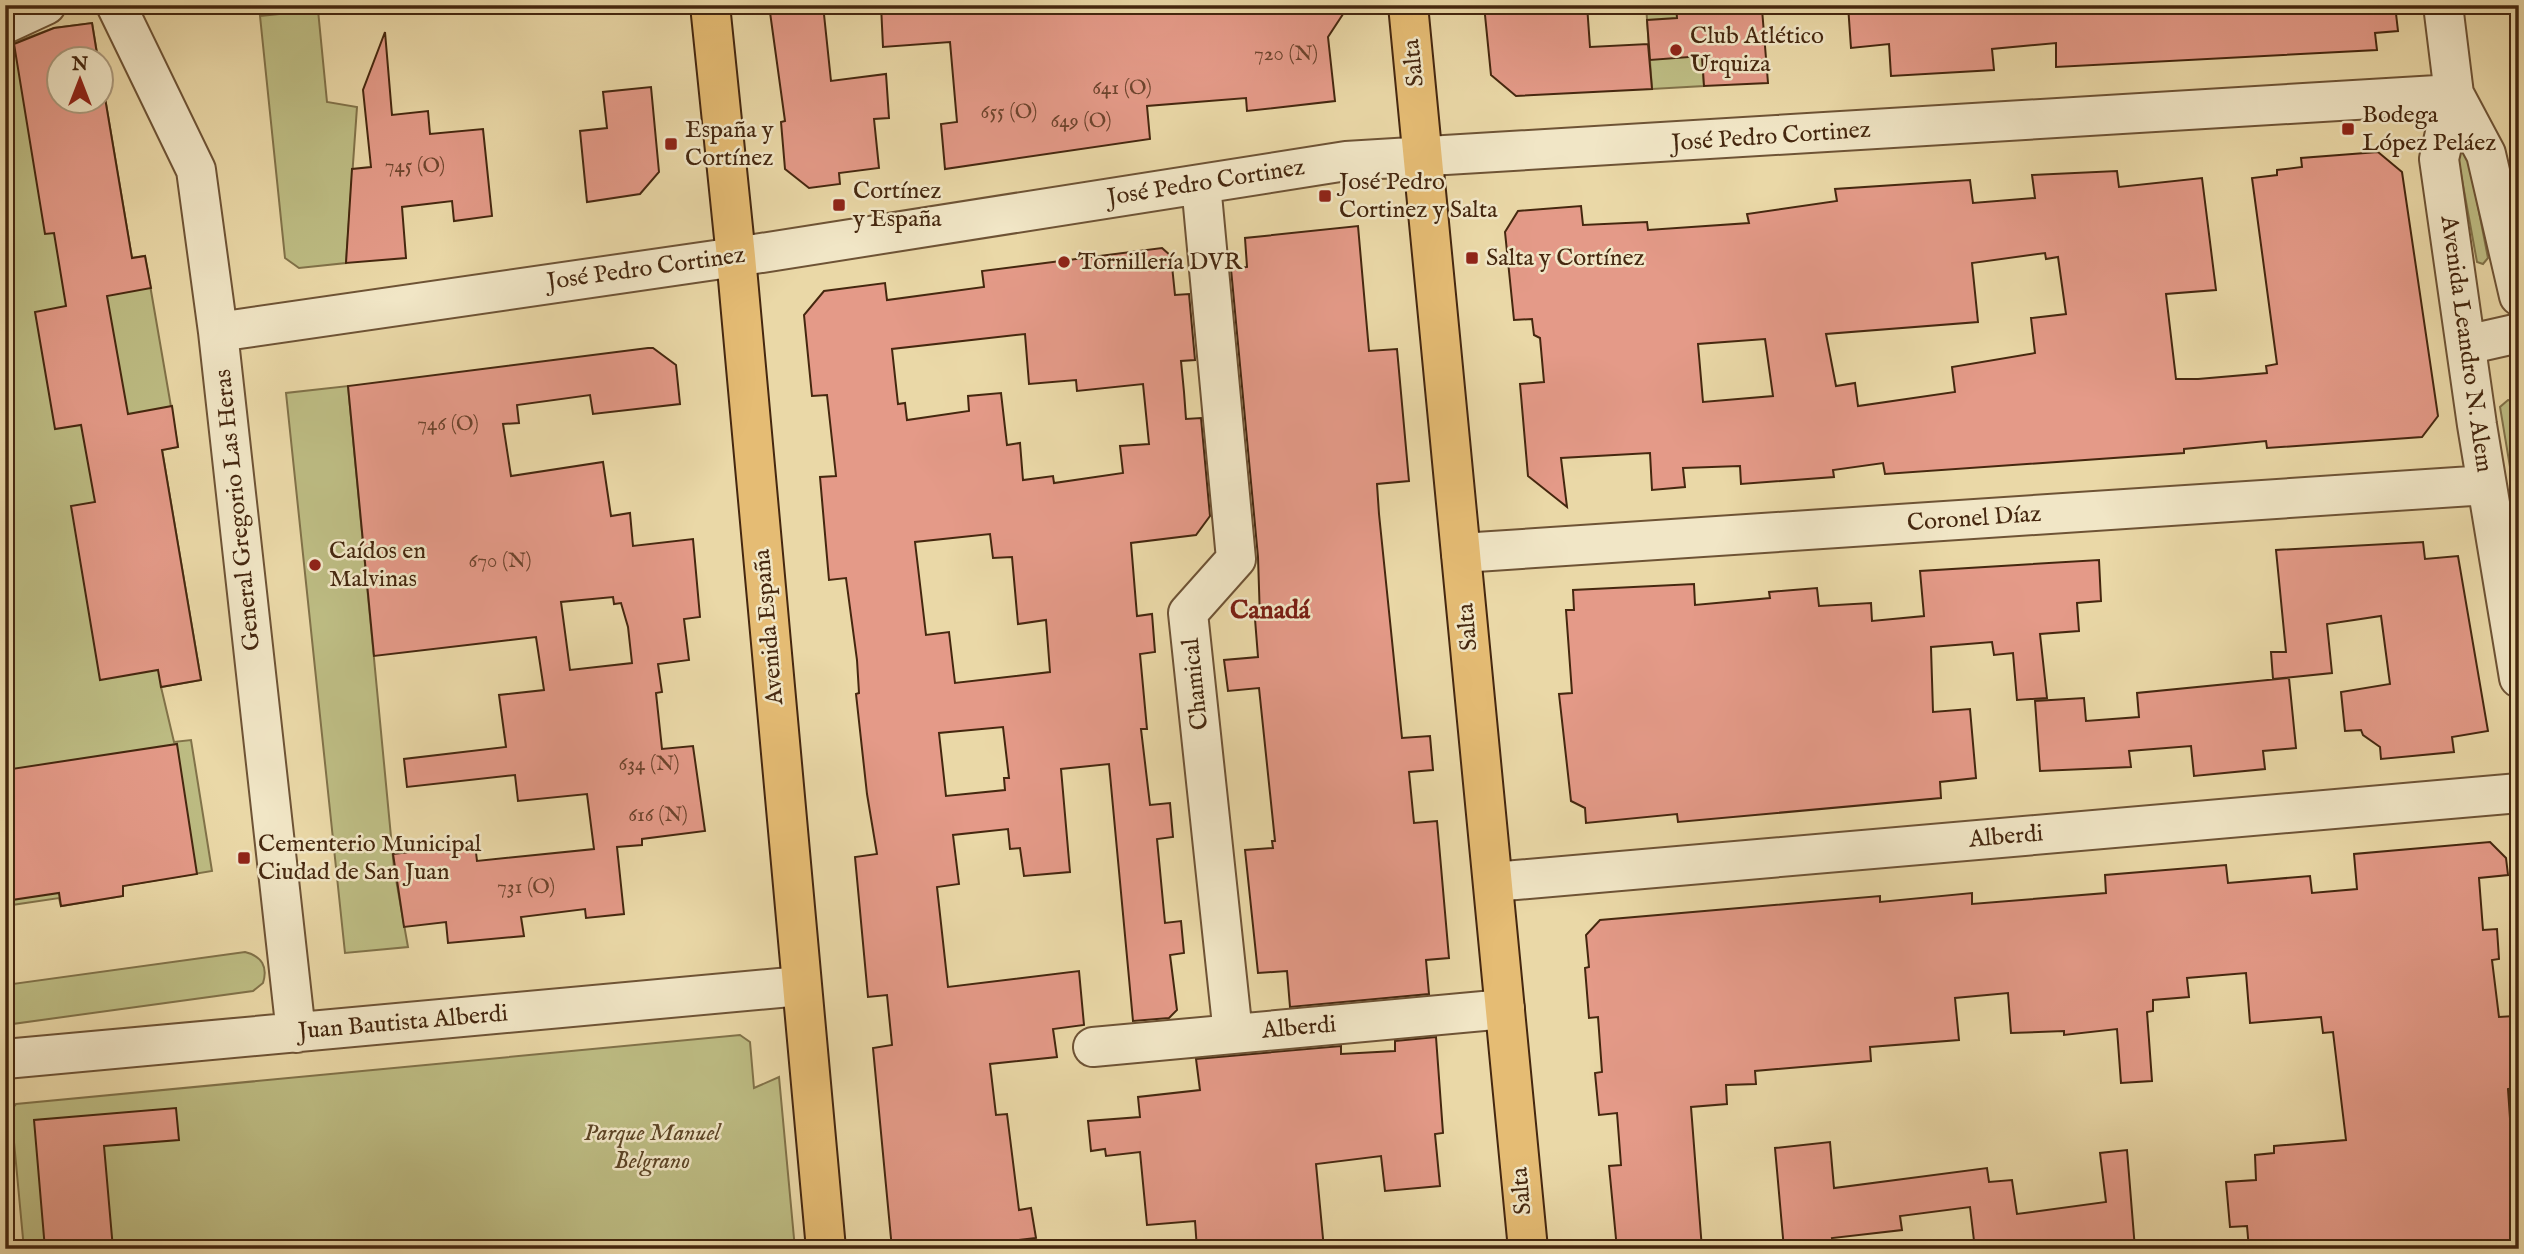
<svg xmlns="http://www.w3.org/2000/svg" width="2524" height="1254" viewBox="0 0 2524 1254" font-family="'IM FELL English',serif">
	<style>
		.green { fill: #bdbc83; stroke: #817249; stroke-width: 2 }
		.building { fill: #e49a88; stroke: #45270f; stroke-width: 2; fill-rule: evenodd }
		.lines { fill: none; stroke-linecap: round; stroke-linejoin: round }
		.minor-casing { stroke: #6e5335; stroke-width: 42 }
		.major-casing { stroke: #45270f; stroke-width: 42 }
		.minor { stroke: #f1e6c6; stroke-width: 38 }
		.major { stroke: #e5bc74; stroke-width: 38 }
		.poi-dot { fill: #8f2418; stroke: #f1e6c6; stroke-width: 2.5 }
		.labels { text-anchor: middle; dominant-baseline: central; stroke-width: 5; stroke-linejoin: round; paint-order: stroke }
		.number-label { font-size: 21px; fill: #6d442d }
		.poi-label { font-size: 24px; fill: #45270f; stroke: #f1e6c6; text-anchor: start }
		.street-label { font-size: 24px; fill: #45270f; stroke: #f1e6c6 }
		.park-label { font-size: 24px; font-style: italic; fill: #5d4526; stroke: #f1e6c6 }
		.neighbourhood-label { font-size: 26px; font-weight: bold; fill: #7a1f14; stroke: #f1e6c6 }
	</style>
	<rect width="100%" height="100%" fill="#ead8a7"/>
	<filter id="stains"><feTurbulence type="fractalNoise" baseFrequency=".00286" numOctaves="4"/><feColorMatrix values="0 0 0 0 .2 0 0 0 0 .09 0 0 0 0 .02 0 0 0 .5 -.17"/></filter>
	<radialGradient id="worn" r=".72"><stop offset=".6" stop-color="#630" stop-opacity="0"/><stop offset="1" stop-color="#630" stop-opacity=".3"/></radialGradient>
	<!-- green -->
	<path class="green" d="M1646,5H1699L1704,86L1652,89Z
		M318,10L327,102L357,107L346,263L299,268L285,258L260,16Z
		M92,23L98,59L60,60V102H102V80L132,258L145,256L178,447L162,450L201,680L161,687L174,742L191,740L212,871L122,886L123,896L61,906L59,898L5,906V46L54,28Z
		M2461,149L2467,150L2488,258L2483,264L2477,262L2457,152Z
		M348,386L394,868L408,947L345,953L286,393Z
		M2508,400L2519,403V521L2500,407Z
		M245,952C262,956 268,967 263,983L253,991L5,1025V985Z
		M740,1035L750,1042L754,1088L779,1077L795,1249H24L11,1110L16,1104Z"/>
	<!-- building -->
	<path class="building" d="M769,5H823L831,81L886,74L889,118L874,119L879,168L839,173L840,184L809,188L785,169L781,122L785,121Z
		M881,5H1349L1328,37L1335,101L1247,111L1246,98L1147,106L1150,139L945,169L941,124L957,122L950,42L883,47Z
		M1484,5H1587L1590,47L1648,44L1652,89L1516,96L1491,75Z
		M1676,5H1750V10L1762,9L1768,83L1704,86L1702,56L1650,60L1647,20L1677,18Z
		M1848,5H2395L2398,31L2375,33L2377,50L2056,67V43L1992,49L1994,70L1891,76L1889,44L1851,48Z
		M92,23L98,60H60V102H102V80L132,258L145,256L151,288L107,296L128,414L172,406L178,447L162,450L201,680L161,687L158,670L100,680L71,506L95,502L81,425L55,429L35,312L66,306L54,233L45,234L14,44L54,28Z
		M385,32L392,115L428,111L430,134L483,129L492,216L454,221L452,201L402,207L406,258L346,263L352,169L371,167L363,90Z
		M651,87L659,172L640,194L587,202L580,131L607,128L603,92Z
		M2378,152L2402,172L2438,416L2422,437L2267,448L2266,441L2184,449V453L1885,474L1883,463L1833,470L1834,477L1741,484L1740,466L1683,468L1685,487L1652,490L1650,453L1561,458L1567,507L1528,476L1520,384L1544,382L1540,338L1534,335L1532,319L1514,320L1505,232L1518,211L1581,206L1583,225L1647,222L1648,230L1749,223L1747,214L1837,201L1835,189L1970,180L1973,203L2035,198L2032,175L2117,171L2119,187L2202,178L2216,290L2166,294L2176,379H2198L2267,373L2266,366L2277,364L2252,178L2277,175V170L2302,167L2301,158ZM2045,253L2046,259L2058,257L2066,314L2031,318L2035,353L1952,367L1955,392L1858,406L1855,383L1836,386L1826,334L1978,322L1972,263ZM1765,339L1773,396L1703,402L1698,344Z
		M1358,226L1369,351L1397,349L1409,481L1377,484L1379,514L1402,738L1430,736L1433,770L1409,772L1414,823L1437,821L1449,958L1426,960L1429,994L1290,1007L1287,971L1258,973L1245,850L1273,848L1272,841H1275L1259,688L1228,691L1224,660L1258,657L1255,619H1260L1258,557L1231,269L1247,267L1245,238Z
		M1162,248L1171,256L1175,295L1189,294L1195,360L1181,361L1184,392L1186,419L1201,418L1210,516L1196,535L1131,543L1137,616L1152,614L1155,652L1140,654L1147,729H1141L1150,805L1170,803L1173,837L1157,839L1165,923L1181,921L1184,953L1170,955L1177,1010L1169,1018L1133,1021L1109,764L1061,769L1070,872L1024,876L1020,848L1010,849L1008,829L953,835L959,884L937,887L948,987L1079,971L1084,1025L1053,1029L1057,1057L990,1064L996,1115L1007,1114L1019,1210L1031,1208L1036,1238L941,1249H892L873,1048L892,1045L887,995L868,997L855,857L877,854L867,794L856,694L859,693L857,660L846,578L829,580L820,477L836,476L827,395L812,396L804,315L824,291L885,283L887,300L984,287L982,271ZM1025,334L1029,384L1076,380L1077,391L1143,384L1149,444L1120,446L1123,473L1054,483L1053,476L1023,480L1020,443L1007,445L1001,393L968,396L969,411L907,420L905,403L898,404L892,349ZM990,534L993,558L1012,557L1018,624L1046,620L1050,672L955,683L949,632L926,635L915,542ZM1003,727L1009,778H1004L1005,790L946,796L939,733Z
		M648,348H653L676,365L680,404L593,414L590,395L517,405L519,423L503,424L511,476L603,462L611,516L630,513L633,546L693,539L700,617L684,619L689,660L658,664L662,692L656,693L662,749L693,746L705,831L642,839V845L617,847L624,914L586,918L585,909L521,917L524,936L448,943L446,922L404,927L393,854L475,844L477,861L594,849L587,794L518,801L515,775L407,787L404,759L506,747L499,695L544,690L536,637L374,656L348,386ZM613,597L614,604L621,603L628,627L632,663L570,670L561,602Z
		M2423,542L2425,559L2458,556L2488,731L2452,737L2454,752L2381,759L2380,747L2363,735L2361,730L2345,731L2341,692L2390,684L2381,616L2327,624L2332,673L2273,679L2271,652H2286L2276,550Z
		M2099,560L2101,601L2077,603L2079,631L2040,634L2047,698L2017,700L2013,653L1994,655L1992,642L1931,647L1933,712L1970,709L1976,778L1940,782L1941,798L1678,822L1677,814L1586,823L1585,808L1571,801L1559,694L1572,693L1566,610H1574L1573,590L1694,584L1695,605L1770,598L1769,592L1817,588L1819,606L1871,603L1872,621L1924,616L1920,571Z
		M2289,678L2296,748L2263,751L2265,769L2194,776L2191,746L2129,751L2131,767L2040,771L2035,701L2084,698L2086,721L2139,717L2137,693Z
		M177,744L197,874L123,886V896L61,906L59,893L5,901V770Z
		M2490,842L2506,858L2508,875L2479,878L2483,930L2497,929L2499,959L2492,960L2499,1017L2514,1016L2519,1033V1087L2508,1089L2519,1249H2485V1246L2442,1249H2249L2247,1226L2230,1227L2226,1182L2256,1180L2255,1155L2274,1153V1146L2346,1140L2333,1032L2323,1033L2321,1017L2250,1023L2246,973L2187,978L2189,997L2153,1000V1011L2147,1012L2152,1081L2121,1083L2117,1029L2064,1035V1031L2011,1033L2008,993L1955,998L1959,1040L1870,1047L1871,1061L1755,1071L1756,1084L1726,1085L1727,1104L1691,1107L1702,1249H1617L1609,1166L1621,1165L1617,1113L1599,1115L1595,1073L1602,1072L1598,1017L1589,1018L1585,968L1589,967L1586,935L1600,920L1880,896V902L1972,893V904L2106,893L2105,875L2226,865L2228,883L2310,876L2312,893L2357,889L2354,854Z
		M1436,1037L1443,1133L1435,1134L1440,1186L1385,1191L1381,1156L1316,1164L1324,1249H1197L1195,1221L1147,1225L1140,1152L1106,1156L1105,1149L1091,1151L1088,1121L1140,1117L1138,1097L1200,1090L1196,1059L1341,1046V1054L1395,1051V1041Z
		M176,1108L179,1140L104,1146L113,1249H45L34,1120Z
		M1830,1142L1834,1188L1987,1168L1989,1182L2012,1180L2017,1214L2106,1202L2100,1153L2127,1150L2135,1249H1975L1970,1207L1900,1216L1902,1230L1832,1238L1834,1249H1784L1775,1148Z"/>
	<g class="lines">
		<!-- minor casing -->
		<g class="minor-casing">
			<path id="minor" d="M116,5L196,170L218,332L296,1033
				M2443,5L2454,94L2439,159L2477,425L2519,678
				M5,24L46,5
				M2454,94L2486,154L2519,296
				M1201,184L1236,559L1188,613L1233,1034
				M218,332L736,257L1346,161L2454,94
				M2466,345L2519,333
				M1461,553L2487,485
				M1493,882L2519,793
				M1093,1047L1505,1009
				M5,1059L801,986"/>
		</g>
		<!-- major casing -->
		<g class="major-casing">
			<path id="major" d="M710,5L736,257L826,1249
				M1408,5L1528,1249"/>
		</g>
		<!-- minor -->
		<use href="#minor" class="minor"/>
		<!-- major -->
		<use href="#major" class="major"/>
	</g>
	<!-- markers -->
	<g class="poi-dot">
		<circle cx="1676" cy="50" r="7"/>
		<rect x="2341" y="122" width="14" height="14" rx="3.5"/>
		<rect x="664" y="137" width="14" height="14" rx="3.5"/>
		<rect x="1318" y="189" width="14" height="14" rx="3.5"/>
		<rect x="832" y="198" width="14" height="14" rx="3.5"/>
		<rect x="1465" y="251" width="14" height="14" rx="3.5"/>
		<circle cx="1064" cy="262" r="7"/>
		<circle cx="315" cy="565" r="7"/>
		<rect x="237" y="851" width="14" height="14" rx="3.5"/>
	</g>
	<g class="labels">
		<!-- number labels -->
		<g class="number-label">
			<text x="1286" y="54">720 (N)</text>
			<text x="1122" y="88">641 (O)</text>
			<text x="1009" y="112">655 (O)</text>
			<text x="1081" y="121">649 (O)</text>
			<text x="415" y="166">745 (O)</text>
			<text x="448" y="424">746 (O)</text>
			<text x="500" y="561">670 (N)</text>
			<text x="649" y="764">634 (N)</text>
			<text x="658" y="815">616 (N)</text>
			<text x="526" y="887">731 (O)</text>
		</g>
		<!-- poi labels -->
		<g class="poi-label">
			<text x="1690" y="36">Club Atlético<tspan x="1690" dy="28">Urquiza</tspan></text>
			<text x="2362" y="115">Bodega<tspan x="2362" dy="28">López Peláez</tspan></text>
			<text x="685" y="130">España y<tspan x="685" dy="28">Cortínez</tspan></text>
			<text x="1339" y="182">José Pedro<tspan x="1339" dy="28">Cortinez y Salta</tspan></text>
			<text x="853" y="191">Cortínez<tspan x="853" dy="28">y España</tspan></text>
			<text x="1486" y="258">Salta y Cortínez</text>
			<text x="1078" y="262">Tornillería DVR</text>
			<text x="329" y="551">Caídos en<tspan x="329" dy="28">Malvinas</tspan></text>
			<text x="258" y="844">Cementerio Municipal<tspan x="258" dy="28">Ciudad de San Juan</tspan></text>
		</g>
		<!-- street labels -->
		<g class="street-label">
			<text transform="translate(1414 63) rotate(-96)">Salta</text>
			<text transform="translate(1771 137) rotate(-4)">José Pedro Cortinez</text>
			<text transform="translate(1206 183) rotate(-9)">José Pedro Cortinez</text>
			<text transform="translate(646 269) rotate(-8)">José Pedro Cortinez</text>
			<text transform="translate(2466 344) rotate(82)">Avenida Leandro N. Alem</text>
			<text transform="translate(238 510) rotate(-96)">General Gregorio Las Heras</text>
			<text transform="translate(1974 519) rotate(-4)">Coronel Díaz</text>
			<text transform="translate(769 627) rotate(-95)">Avenida España</text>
			<text transform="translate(1468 627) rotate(-95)">Salta</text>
			<text transform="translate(1196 684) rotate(-96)">Chamical</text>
			<text transform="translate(2006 837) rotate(-5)">Alberdi</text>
			<text transform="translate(403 1023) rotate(-5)">Juan Bautista Alberdi</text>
			<text transform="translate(1299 1028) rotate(-5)">Alberdi</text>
			<text transform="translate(1522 1191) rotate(-95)">Salta</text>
		</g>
		<!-- park labels -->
		<g class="park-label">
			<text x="652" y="1133">Parque Manuel<tspan x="652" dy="28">Belgrano</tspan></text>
		</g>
		<!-- neighbourhood labels -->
		<g class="neighbourhood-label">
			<text x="1270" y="610">Canadá</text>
		</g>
	</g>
	<!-- margin -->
	<rect width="2524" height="1254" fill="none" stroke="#ead8a7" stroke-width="28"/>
	<rect x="7" y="7" width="2510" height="1240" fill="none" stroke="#45270f" stroke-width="3.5"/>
	<rect x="14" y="14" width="2496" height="1226" fill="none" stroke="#45270f" stroke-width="2"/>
	<!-- north arrow -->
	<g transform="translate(80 80)"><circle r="33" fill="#f1e6c6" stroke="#ac9a7d" stroke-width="2"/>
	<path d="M0-5L12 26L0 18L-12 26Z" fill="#8f2418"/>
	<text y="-10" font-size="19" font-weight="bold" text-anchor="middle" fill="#45270f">N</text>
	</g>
	<rect width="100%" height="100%" filter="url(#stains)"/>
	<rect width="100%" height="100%" fill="url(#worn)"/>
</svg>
